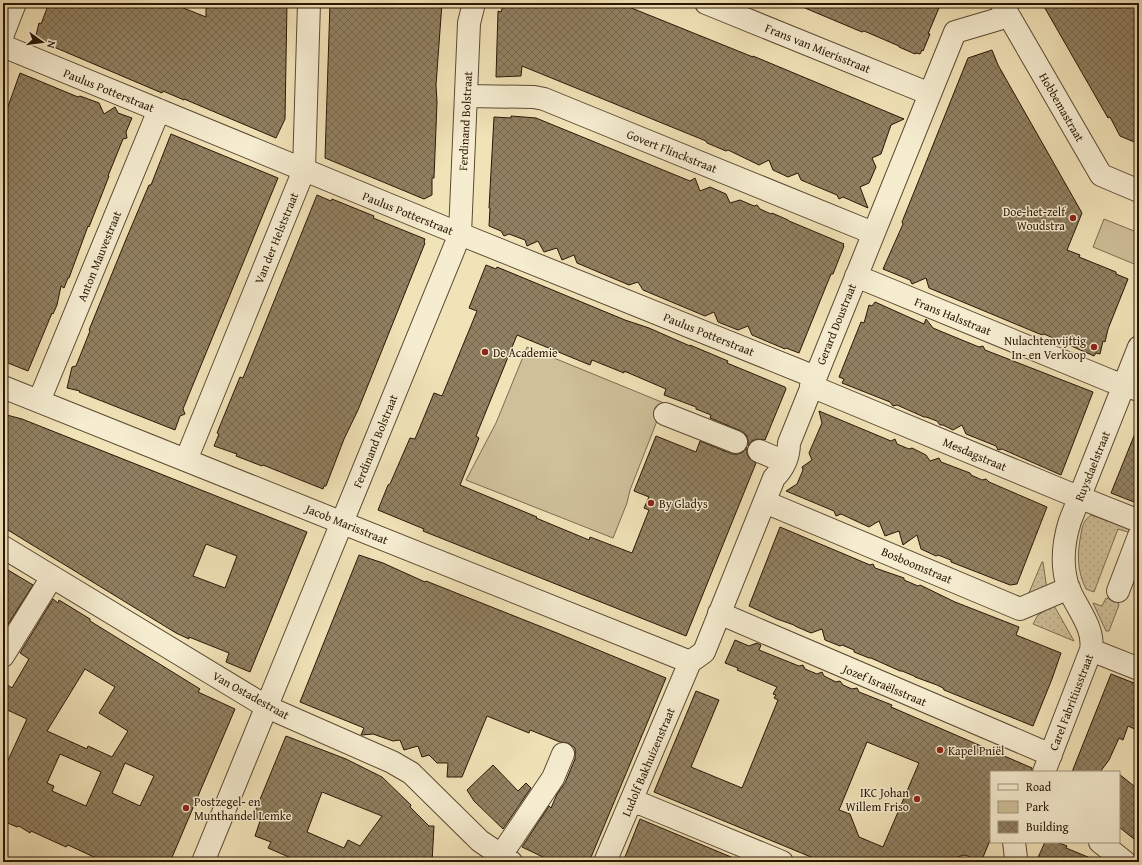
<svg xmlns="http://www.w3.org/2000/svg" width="1142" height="865" viewBox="0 0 1142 865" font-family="'Gentium Book Plus',serif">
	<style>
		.grass { fill: url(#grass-dots); stroke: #7c6b50 }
		.green { fill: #cfc09a; stroke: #7c6b50 }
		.building { fill: url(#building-cross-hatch); stroke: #2a1605; fill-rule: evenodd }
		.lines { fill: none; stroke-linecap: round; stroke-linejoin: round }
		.minor-casing { stroke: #5c4932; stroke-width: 24 }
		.minor { stroke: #f6edd1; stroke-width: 22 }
		.poi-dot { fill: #8f2418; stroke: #f6edd1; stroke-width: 1.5 }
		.labels { text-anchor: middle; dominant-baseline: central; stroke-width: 3; stroke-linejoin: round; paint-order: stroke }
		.street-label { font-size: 12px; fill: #2a1605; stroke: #f6edd1 }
		.poi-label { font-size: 12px; fill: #2a1605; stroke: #f6edd1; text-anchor: start }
	</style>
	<defs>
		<pattern id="grass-dots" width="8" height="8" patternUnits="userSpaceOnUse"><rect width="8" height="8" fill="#cfc09a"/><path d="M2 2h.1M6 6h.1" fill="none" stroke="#b2a483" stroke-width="1.8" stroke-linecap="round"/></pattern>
		<pattern id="building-cross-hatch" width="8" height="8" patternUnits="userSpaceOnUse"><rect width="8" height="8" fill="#918162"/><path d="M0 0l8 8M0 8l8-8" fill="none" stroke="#77694f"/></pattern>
	</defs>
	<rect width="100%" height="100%" fill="#f1e3b8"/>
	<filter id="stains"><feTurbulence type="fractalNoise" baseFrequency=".005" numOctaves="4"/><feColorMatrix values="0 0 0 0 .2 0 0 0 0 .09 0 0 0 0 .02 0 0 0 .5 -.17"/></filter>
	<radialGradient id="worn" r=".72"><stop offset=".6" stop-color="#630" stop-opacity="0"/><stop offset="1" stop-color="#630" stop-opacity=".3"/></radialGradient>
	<!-- grass -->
	<path class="grass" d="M1091,515L1132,530L1131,533L1118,529L1094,592L1086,589C1077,571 1077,554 1081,534C1082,526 1084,520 1091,515Z
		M1042,562H1043L1047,590L1028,595Z
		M1106,598L1118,602L1119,605L1109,631H1106L1093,603L1102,606Z
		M1052,602L1074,641L1033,624L1038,615L1050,608Z"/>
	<!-- green -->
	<path class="green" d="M1104,219L1139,233V266L1093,247Z
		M527,347L664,403L630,490L627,503L613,538L466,480L496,423Z"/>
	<!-- building -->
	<path class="building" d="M49,3H171L206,17V3H287L285,119L276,138L184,99V100L163,91L162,93L35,39L39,23L41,24Z
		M330,3L413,4L414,3H442L436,85L437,102L434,178H432V195L424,199L325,158Z
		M504,3H619L753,57V56L904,119L891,125L881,154L872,158L876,167L869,183L860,187L868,208L843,197L839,199L837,195L801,180L798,173L788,177L773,170L769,160L759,165L728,150L726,151L707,143L706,141L522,66L521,76L496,77L498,11L501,12Z
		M793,3H941L928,34H930L923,51L922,50L920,54L916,53L915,54L899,47V46L864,31L862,32Z
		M1042,3H1139V144L1120,136L1110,117L1108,118Z
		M992,50L998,65L1082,213L1067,250L1080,255L1079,257L1116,272V274L1128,279L1108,329L1105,342L1103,341L1100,354L1096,353L1094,356L1044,334L1042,335L929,288L926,278L912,284L910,280L883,269L903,224L902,222L968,58Z
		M20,73L78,97L80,96L99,103L104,114L115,107L118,113L132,118L126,132L127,138L123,139L108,176H109L102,194L89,227L88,226L69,278H68L64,288L61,286L57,305L53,314L52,313L28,371L3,361V116L6,112Z
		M511,116L536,118L690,181L695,178L700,191L710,187L726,194L730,203L740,200L754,206L757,205L760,209L771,214L772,213L788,220L789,221L844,244L843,245L844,246L833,274H831L799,353L786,348L785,349L752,335L748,326L738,330L718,322L714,312L705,316L643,290L638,282L629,285L577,263L574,255L562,260L557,248L544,252L538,241L527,246L525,240L509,234L504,236L501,231L489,226L490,208H489L494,117L511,118Z
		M171,134L278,178L183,409L185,414L180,416L175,430L79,392L80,391L67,388L72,367L76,366L90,331L89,330L127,237L149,185H151Z
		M317,195L331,201L332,199L374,216L373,218L425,239L424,242L425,243L358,410L344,439L326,486H324L323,489L263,465L262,466L236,456L237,454L214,446L219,434L217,433L240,377L243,378Z
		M486,265L496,269L497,267L625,320L649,328L690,346V345L728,361L727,363L785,387L786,389L765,440L757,439L752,441L748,446V440L746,435L741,431L710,418L711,415L696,409V407L664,395L666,389L624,371V373L592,360L590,365L517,335L476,436L479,438L460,485L537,517L536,518L589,540L590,537L632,553L649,510L644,508L649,497L634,491L656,436L696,452L700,441L732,454H738L743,452L747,447V453L749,458L756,463L686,636L423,531L424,529L378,510L388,485L390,484L410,438L415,439L434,393L442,396L477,311L469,308Z
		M875,302L924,324L926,319L933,328L940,331L979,347L983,346L985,350L1093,392L1061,475L1002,449L998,450L996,446L966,434L962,425L953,430L943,425H940L937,421L926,417H924L897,405L893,406L890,402L842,383L844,379L839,377L861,322L864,323L869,305L872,306Z
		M819,411L891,441L895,439L897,444L909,449L912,448L926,455L930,461L939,458L941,462L970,473L971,475L982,480L986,479L989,482L1047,507L1017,584L1010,585L951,562V560L938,555L936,556L921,549L917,535L903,545L899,531L885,536L879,521L869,527L841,514L836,516L834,511L786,491L797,484L803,470L802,467L812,460L809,453L822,423Z
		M3,414L22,419L307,532L250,672L226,662L229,653L189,637V639L176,633L3,527ZM206,544L237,556L225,588L193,576Z
		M1138,426H1139V504L1111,493Z
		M780,527L870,565L873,564L875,568L904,578V580L918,586L920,585L955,602L1019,627L1016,635L1061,653L1052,679L1033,726L944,690L943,688L937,685L915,677L914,676L902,671H900L871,658H869L854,652V650L842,645L840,646L825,640L822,629L811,633L795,626L794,625L777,619L749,606Z
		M359,555L383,563L425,582L426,581L557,633L666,678L589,862H555L546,857L545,858L522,847L549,806L551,808L557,794L565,783L575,759V748L568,743L560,742L530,730L529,733L487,716L462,777H447L448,763H437L429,755L422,757L418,746L404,750L400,740L393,741L373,734L362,735H361L364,728L300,702Z
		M3,567L33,585L3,632Z
		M53,599L58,603L59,600L90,619V621L200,689L198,692L235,709L170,862H94L96,858L68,845L66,847L31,831L30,833L19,826L17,827L3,821V771L27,719L3,708V682L12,688L29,659L20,653ZM85,669L115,687L99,713L128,731L112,757L88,746L87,749L47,731ZM60,754L101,772L86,806L52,791L54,786L47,783ZM125,763L154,776L140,806L112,793Z
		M735,640L749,646L757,643L761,645L759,650L799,666L803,665L805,669L817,674L822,672L824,676L836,682L840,681L843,685L852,689L857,688L859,692L892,705L891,707L1032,768V772H991V838L981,862L965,855L938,862H823L654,792L696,691L719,700L691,767L742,788L778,700L774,698L776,695L773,694L777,687L737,670L738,668L725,663ZM867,742L919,763L883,847L859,837L850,814L839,810Z
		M1111,674L1139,685V731L1128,726L1123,740L1119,738L1109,760L1100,772H1072Z
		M286,736L346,759L382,777L411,805L410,807L429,826H434L432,862H300L268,848L271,842L255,836L260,821L254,818L255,814H254ZM322,792L382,816L360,846L348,840L344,848L307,832Z
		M493,765L518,791L526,783L531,788L503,829L474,801L467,790Z
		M1119,774L1139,790V843L1119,827Z
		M640,819L743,862H623Z
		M1045,842H1057L1067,846L1066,848L1100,862H1036Z"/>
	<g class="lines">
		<!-- minor casing -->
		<g class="minor-casing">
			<path id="minor" d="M706,3L930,94
				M1002,4L1101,175L1139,191
				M3,34L15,3
				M3,46L460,234L815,377
				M466,96L534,97L544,99L873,233
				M856,276L1111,381L1139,390
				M811,386L1066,492L1139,521
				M3,387L690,662
				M39,401L159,110
				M665,414L736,442
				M759,451L785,462
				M186,460L304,170L309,3
				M765,502L1020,609L1069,588
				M3,547L267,707L392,762L411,773L480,841L511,862
				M1118,591L1139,536
				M719,613L1051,755
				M1091,650L1139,669
				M3,656L52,577
				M1044,772L1091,650C1095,627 1076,608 1068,587C1061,565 1063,543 1070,521L1139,347
				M632,800L782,862
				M1014,842L1016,858L1014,862
				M1100,842L1125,862
				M501,855L553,778L563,754
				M203,862L460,234L469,23L474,3
				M605,862L690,662L704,652L774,478C784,468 789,457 789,443L955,32L1009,16"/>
		</g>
		<!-- minor -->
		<use href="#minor" class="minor"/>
	</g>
	<!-- markers -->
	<g class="poi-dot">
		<circle cx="1073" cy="218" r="4"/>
		<circle cx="1094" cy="347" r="4"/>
		<circle cx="485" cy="352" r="4"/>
		<circle cx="651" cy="503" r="4"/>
		<circle cx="940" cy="750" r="4"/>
		<circle cx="917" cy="799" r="4"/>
		<circle cx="186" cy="808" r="4"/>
	</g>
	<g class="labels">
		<!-- street labels -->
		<g class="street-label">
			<text transform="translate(818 48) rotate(22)">Frans van Mierisstraat</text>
			<text transform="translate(109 90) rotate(22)">Paulus Potterstraat</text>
			<text transform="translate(1062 107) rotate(60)">Hobbemastraat</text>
			<text transform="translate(465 121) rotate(-87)">Ferdinand Bolstraat</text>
			<text transform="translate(672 151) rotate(22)">Govert Flinckstraat</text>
			<text transform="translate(408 213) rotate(22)">Paulus Potterstraat</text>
			<text transform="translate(276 238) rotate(-68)">Van der Helststraat</text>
			<text transform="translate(99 256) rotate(-68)">Anton Mauvestraat</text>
			<text transform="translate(953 316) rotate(22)">Frans Halsstraat</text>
			<text transform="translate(836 324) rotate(-68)">Gerard Doustraat</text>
			<text transform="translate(709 334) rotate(22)">Paulus Potterstraat</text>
			<text transform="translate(375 441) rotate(-68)">Ferdinand Bolstraat</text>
			<text transform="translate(975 454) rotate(23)">Mesdagstraat</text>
			<text transform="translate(1092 466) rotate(-68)">Ruysdaelstraat</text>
			<text transform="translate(347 524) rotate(22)">Jacob Marisstraat</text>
			<text transform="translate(917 565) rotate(23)">Bosboomstraat</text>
			<text transform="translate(885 685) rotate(23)">Jozef Israëlsstraat</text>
			<text transform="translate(251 695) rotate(29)">Van Ostadestraat</text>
			<text transform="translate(1071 702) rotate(-69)">Carel Fabritiusstraat</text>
			<text transform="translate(648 762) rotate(-67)">Ludolf Bakhuizenstraat</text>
		</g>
		<!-- poi labels -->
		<g class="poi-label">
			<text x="1065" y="211" text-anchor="end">Doe-het-zelf<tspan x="1065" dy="14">Woudstra</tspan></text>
			<text x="1086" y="340" text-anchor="end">Nulachtenvijftig<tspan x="1086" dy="14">In- en Verkoop</tspan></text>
			<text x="493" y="352">De Academie</text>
			<text x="659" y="503">By Gladys</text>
			<text x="948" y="750">Kapel Pniël</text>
			<text x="909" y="792" text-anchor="end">IKC Johan<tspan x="909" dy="14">Willem Friso</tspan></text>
			<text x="194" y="801">Postzegel- en<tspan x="194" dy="14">Munthandel Lemke</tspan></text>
		</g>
	</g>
	<!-- margin -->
	<rect width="1142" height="865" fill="none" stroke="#f1e3b8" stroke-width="16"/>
	<rect x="4" y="4" width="1134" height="857" fill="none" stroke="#2a1605" stroke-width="2"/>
	<rect x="8" y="8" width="1126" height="849" fill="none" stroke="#2a1605"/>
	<!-- legend -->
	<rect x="990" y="771" width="130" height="72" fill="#f6edd1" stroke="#a4977f"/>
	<rect x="998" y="784" width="20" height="6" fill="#f6edd1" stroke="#a4977f"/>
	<text x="1026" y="791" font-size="12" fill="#2a1605">Road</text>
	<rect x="998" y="801" width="20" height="12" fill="#cfc09a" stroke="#a4977f"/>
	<text x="1026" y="811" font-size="12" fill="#2a1605">Park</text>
	<rect x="998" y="821" width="20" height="12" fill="url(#building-cross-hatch)" stroke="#a4977f"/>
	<text x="1026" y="831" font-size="12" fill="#2a1605">Building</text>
	<!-- north arrow -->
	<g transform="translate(42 42) rotate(104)" stroke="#f6edd1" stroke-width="3" paint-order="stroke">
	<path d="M0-3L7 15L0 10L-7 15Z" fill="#2a1605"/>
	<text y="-6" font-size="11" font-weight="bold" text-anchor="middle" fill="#2a1605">N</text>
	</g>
	<rect width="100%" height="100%" filter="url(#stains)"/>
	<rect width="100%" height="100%" fill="url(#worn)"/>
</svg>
